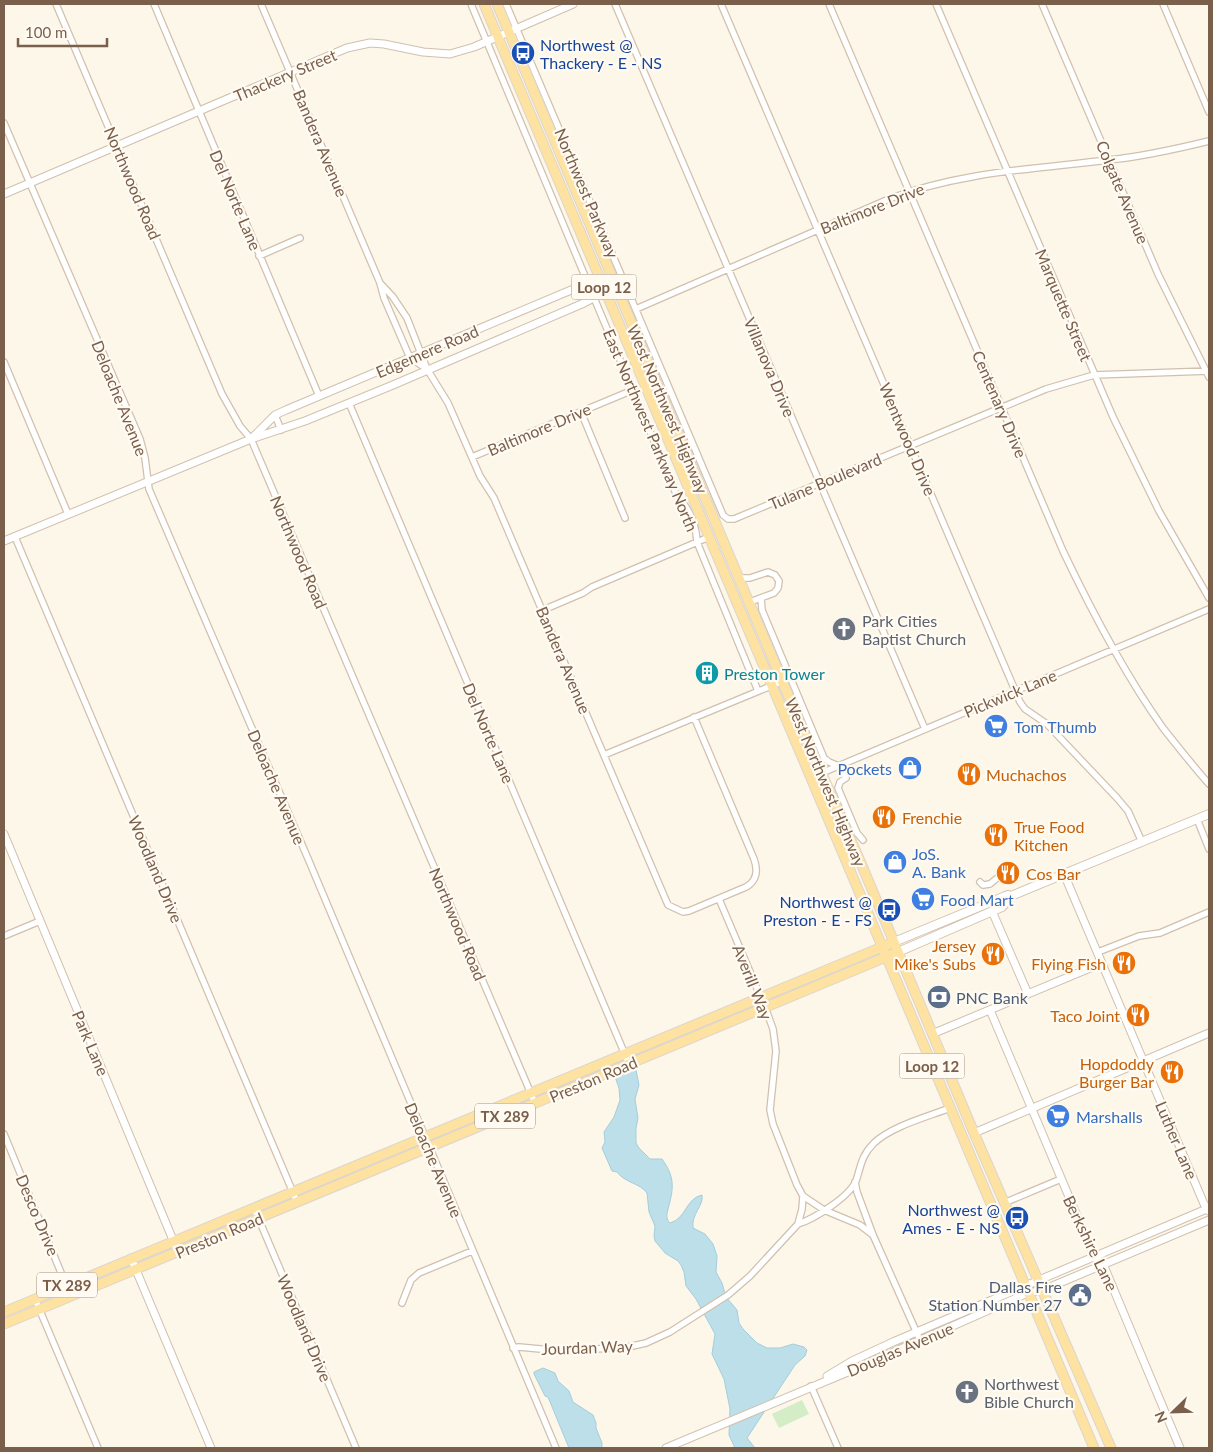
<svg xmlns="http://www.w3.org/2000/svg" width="1213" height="1452" viewBox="0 0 1213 1452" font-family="Lato,sans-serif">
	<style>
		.green { fill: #d4edc7 }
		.water { fill: #bddfe9; stroke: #a3cedb }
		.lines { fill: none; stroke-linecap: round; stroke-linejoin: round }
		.minor-casing { stroke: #d1c0ae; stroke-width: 8 }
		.tertiary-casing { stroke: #d1c0ae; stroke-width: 9 }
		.secondary-casing { stroke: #d4c1ac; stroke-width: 10 }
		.primary-casing { stroke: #dcd5d0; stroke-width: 11 }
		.minor { stroke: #fff; stroke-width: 5.5 }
		.tertiary { stroke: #fff; stroke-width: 7 }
		.secondary { stroke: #fff; stroke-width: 8 }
		.primary { stroke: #fde2a1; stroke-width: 9 }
		.labels { text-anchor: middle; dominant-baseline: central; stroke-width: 4.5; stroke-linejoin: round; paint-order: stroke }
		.shield { fill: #fffbf2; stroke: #a28e7d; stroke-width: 1 }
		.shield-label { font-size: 15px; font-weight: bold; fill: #7a5f4b }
		.transit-label { font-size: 16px; fill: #164399; stroke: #fffbf2; text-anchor: end }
		.street-label { font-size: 16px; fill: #7a5f4b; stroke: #fffbf2 }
		.worship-label { font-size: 16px; fill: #5b616d; stroke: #fffbf2; text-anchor: start }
		.culture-label { font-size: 16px; fill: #0d838f; stroke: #fffbf2; text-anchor: start }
		.shop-label { font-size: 16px; fill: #366cbe; stroke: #fffbf2; text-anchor: start }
		.food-label { font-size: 16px; fill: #c56008; stroke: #fffbf2; text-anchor: start }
		.service-label { font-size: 16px; fill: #4e5e75; stroke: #fffbf2; text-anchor: start }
	</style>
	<rect width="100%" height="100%" fill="#fdf7ea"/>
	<!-- green -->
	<path class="green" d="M802,1400L809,1414L779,1428L772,1414Z"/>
	<!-- water -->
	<path class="water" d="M635,1065L639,1085L635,1099L638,1118L636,1128V1143L639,1148L650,1159H662C675,1177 674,1188 668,1209C667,1214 666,1216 668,1221L670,1223C686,1219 686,1198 702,1195C704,1206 691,1214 693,1228L705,1234L713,1244L717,1256L716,1272L722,1283L726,1297L737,1310L739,1323L743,1329L757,1343L767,1348H780L793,1344L804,1347L807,1350L805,1356L795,1365L747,1438L755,1448H735L729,1435L730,1409L724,1379L712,1354L715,1334L696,1299L686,1286L684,1272L681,1265L678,1261L665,1253L655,1241L654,1236L655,1226L649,1212L647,1193C640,1183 625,1183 617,1172L612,1171L602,1148L605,1142L604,1132L614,1117L620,1100L619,1088L614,1074Z
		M543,1368L555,1373L558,1381L569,1391L573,1402L593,1415L596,1423V1428L602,1443V1448H569L548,1397L545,1396L534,1374V1372Z"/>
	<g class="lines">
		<!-- minor casing -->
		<g class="minor-casing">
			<path id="minor" d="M56,4L222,394L240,426L251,439L535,1103
				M154,4L319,396
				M261,4L380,283L384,298L410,358L427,369
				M471,4L677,496C690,509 696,524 697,542L758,691
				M506,4L723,515L728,519H734L1046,389L1094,375L1209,371
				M615,4L925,729
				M721,4L1020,702L1025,709L1047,724L1117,798L1128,811L1142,842
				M829,4L1063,551C1092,612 1124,673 1163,728C1178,747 1193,766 1209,784
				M936,4L1113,417L1159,511L1209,598
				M1042,4L1158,274L1209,377
				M1163,4L1209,112
				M4,123L140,439L145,458L149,489L309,861L556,1448
				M259,256L300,238
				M380,283L393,297L407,318L427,369L448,403L480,476L494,498L668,905L683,912L689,911L746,887C757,881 758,870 754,859L694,717
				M636,309L889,199C959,172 1034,169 1108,160C1142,157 1176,149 1209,141
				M4,362L68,514
				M349,403L629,1064
				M581,412L625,518
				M275,415L281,430
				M472,457L633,390
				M15,537L297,1202
				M740,578H750L768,572L775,575L779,581L778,588L774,593L750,602
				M761,598L762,610L824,758L829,762L841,767L846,778L840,782L838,788L857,833L863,840
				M543,610L583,593L592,587L709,537
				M604,755L783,681
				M810,778L1209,609
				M1197,819L1209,849
				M980,882L983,885L990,884L996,879
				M719,899L765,1007L773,1029L776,1051L770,1110L773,1124L797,1185L803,1196L824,1210L860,1225L873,1235
				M4,936L40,921
				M1098,952L1139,936L1160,933L1209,912
				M4,1134L71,1297
				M855,1182L857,1192L873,1235L920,1340
				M1004,1203L1061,1179
				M254,1208L356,1448
				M798,1224C814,1219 849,1197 856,1181C861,1166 861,1156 874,1143C892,1126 927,1117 950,1108
				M35,1299L98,1448
				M402,1303L411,1280L419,1273L472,1251
				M513,1348L519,1347L562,1351L628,1347L646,1343L670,1332L728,1295L750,1276L798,1224L802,1209L803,1196
				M811,1386L838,1448"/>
		</g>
		<!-- tertiary casing -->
		<g class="tertiary-casing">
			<path id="tertiary" d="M4,194L347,48L370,43L384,44L423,52L450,54L474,47L573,4
				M253,437L275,415L286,410L583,285L613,278
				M4,541L251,439L305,421L393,385L584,303L617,286
				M4,834L178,1252
				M1064,874L1204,1204L1209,1211
				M992,911L1028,994
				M990,1010L1094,1256L1103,1264L1106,1271L1180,1448
				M932,1034L1102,963
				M974,1133L1209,1033
				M131,1258L211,1448
				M827,1376L852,1361L893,1342L1209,1208
				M666,1448L855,1369L1023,1295L1050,1287L1209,1220"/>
		</g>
		<!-- secondary casing -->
		<g class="secondary-casing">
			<path id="secondary" d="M894,942L1003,897L1008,895L1011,896L1209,814
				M898,952L1002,907L1011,896"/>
		</g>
		<!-- primary casing -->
		<g class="primary-casing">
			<path id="primary" d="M484,4L1094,1448
				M497,4L802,728L860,861L974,1133L1111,1448
				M4,1312L894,942
				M4,1324L898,952"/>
		</g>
		<!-- minor -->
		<use href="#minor" class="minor"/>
		<!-- tertiary -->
		<use href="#tertiary" class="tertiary"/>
		<!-- secondary -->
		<use href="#secondary" class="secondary"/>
		<!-- primary -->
		<use href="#primary" class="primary"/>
	</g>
	<!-- icons -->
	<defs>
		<g id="bus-disc" transform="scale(1.25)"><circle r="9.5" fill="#1a4fb4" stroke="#fffbf2"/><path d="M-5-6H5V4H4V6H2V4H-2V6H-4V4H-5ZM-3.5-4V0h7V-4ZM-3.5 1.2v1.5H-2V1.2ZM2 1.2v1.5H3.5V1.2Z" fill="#fff"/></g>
		<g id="church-disc" transform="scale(1.25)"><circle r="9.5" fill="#6b7280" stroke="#fffbf2"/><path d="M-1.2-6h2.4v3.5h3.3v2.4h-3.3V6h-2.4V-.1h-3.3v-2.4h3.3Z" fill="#fff"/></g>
		<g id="building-disc" transform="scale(1.25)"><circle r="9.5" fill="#0f9aa8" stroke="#fffbf2"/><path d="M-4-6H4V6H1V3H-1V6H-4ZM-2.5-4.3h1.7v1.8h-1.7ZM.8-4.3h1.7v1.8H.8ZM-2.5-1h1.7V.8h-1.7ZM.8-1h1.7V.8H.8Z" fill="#fff"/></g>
		<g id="supermarket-disc" transform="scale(1.25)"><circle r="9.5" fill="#3f7fe0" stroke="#fffbf2"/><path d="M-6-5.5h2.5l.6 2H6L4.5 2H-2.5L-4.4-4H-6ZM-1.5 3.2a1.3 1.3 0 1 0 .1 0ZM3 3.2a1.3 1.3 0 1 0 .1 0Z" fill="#fff"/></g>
		<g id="shop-disc" transform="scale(1.25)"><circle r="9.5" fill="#3f7fe0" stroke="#fffbf2"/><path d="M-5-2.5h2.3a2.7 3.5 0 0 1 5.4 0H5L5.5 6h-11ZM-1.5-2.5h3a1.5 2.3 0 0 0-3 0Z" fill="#fff"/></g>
		<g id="restaurant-disc" transform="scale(1.25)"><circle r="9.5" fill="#e8710a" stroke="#fffbf2"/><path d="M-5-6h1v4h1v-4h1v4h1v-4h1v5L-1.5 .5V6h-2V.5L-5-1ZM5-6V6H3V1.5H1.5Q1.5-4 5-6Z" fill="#fff"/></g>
		<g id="bank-disc" transform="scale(1.25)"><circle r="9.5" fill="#5c6f8a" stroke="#fffbf2"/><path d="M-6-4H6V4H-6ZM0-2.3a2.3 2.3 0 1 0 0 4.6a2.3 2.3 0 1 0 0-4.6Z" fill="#fff"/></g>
		<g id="civic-disc" transform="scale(1.25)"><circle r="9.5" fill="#5c6f8a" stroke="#fffbf2"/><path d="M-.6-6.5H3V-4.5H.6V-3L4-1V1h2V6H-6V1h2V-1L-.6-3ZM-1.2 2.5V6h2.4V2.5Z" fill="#fff"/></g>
	</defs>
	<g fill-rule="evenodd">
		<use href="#bus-disc" x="523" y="53"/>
		<use href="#church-disc" x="844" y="629"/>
		<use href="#building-disc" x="707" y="673"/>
		<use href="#supermarket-disc" x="996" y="726"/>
		<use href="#shop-disc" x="910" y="768"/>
		<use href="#restaurant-disc" x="969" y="774"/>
		<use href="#restaurant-disc" x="884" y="817"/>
		<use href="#restaurant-disc" x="996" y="835"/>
		<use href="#shop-disc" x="895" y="862"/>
		<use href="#restaurant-disc" x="1008" y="873"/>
		<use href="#supermarket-disc" x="923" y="899"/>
		<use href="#bus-disc" x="889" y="910"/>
		<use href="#restaurant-disc" x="993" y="954"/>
		<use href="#restaurant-disc" x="1124" y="963"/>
		<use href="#bank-disc" x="939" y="997"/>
		<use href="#restaurant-disc" x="1138" y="1015"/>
		<use href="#restaurant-disc" x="1172" y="1072"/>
		<use href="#supermarket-disc" x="1058" y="1116"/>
		<use href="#bus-disc" x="1017" y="1218"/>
		<use href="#civic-disc" x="1080" y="1295"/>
		<use href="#church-disc" x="967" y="1392"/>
	</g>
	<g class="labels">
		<!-- shield labels -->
		<g class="shield">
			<rect x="571.5" y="274.5" width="65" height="25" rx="4"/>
			<rect x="899.5" y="1053.5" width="65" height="25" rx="4"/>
			<rect x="475" y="1103.5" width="60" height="25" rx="4"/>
			<rect x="37" y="1272.5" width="60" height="25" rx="4"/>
		</g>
		<g class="shield-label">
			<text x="604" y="287">Loop 12</text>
			<text x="932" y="1066">Loop 12</text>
			<text x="505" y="1116">TX 289</text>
			<text x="67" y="1285">TX 289</text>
		</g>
		<!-- transit labels -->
		<g class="transit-label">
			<text x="540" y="44" text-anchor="start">Northwest @<tspan x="540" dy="18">Thackery - E - NS</tspan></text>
			<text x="872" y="901">Northwest @<tspan x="872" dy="18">Preston - E - FS</tspan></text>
			<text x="1000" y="1209">Northwest @<tspan x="1000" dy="18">Ames - E - NS</tspan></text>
		</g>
		<!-- street labels -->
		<g class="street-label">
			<text transform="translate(285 75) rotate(-23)">Thackery Street</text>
			<text transform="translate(321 143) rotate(67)">Bandera Avenue</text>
			<text transform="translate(133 183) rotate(67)">Northwood Road</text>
			<text transform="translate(1123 192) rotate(67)">Colgate Avenue</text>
			<text transform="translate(587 193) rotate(67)">Northwest Parkway</text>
			<text transform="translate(236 200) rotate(67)">Del Norte Lane</text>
			<text transform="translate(872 208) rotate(-22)">Baltimore Drive</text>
			<text transform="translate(1064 305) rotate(67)">Marquette Street</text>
			<text transform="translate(427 351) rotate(-23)">Edgemere Road</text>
			<text transform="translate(770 367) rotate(67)">Villanova Drive</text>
			<text transform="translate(120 398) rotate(68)">Deloache Avenue</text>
			<text transform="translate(1000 404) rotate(67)">Centenary Drive</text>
			<text transform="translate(668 409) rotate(67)">West Northwest Highway</text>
			<text transform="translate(539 429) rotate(-23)">Baltimore Drive</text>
			<text transform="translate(651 430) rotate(67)">East Northwest Parkway North</text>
			<text transform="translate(908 439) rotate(67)">Wentwood Drive</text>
			<text transform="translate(825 481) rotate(-23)">Tulane Boulevard</text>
			<text transform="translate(299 552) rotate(67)">Northwood Road</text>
			<text transform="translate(564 660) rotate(67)">Bandera Avenue</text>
			<text transform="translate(1010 693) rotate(-23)">Pickwick Lane</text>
			<text transform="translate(489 733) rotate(67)">Del Norte Lane</text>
			<text transform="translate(826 782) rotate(67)">West Northwest Highway</text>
			<text transform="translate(277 787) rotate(67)">Deloache Avenue</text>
			<text transform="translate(156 869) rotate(67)">Woodland Drive</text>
			<text transform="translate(458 924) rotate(67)">Northwood Road</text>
			<text transform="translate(753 982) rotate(68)">Averill Way</text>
			<text transform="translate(91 1043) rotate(67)">Park Lane</text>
			<text transform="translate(593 1079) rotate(-23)">Preston Road</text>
			<text transform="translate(1177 1140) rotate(67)">Luther Lane</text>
			<text transform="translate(434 1160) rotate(67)">Deloache Avenue</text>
			<text transform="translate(38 1215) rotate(67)">Desco Drive</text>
			<text transform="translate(219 1235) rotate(-23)">Preston Road</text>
			<text transform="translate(1091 1243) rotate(64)">Berkshire Lane</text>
			<text transform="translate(305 1328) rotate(67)">Woodland Drive</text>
			<text transform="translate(587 1347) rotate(-2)">Jourdan Way</text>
			<text transform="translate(900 1349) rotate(-23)">Douglas Avenue</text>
		</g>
		<!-- worship labels -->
		<g class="worship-label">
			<text x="862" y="620">Park Cities<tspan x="862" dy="18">Baptist Church</tspan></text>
			<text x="984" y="1383">Northwest<tspan x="984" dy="18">Bible Church</tspan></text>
		</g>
		<!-- culture labels -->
		<g class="culture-label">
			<text x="724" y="673">Preston Tower</text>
		</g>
		<!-- shop labels -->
		<g class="shop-label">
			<text x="1014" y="726">Tom Thumb</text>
			<text x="892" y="768" text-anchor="end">Pockets</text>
			<text x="912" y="853">JoS.<tspan x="912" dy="18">A. Bank</tspan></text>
			<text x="940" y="899">Food Mart</text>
			<text x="1076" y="1116">Marshalls</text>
		</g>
		<!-- food labels -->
		<g class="food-label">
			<text x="986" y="774">Muchachos</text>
			<text x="902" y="817">Frenchie</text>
			<text x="1014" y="826">True Food<tspan x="1014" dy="18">Kitchen</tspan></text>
			<text x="1026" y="873">Cos Bar</text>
			<text x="976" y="945" text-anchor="end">Jersey<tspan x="976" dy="18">Mike's Subs</tspan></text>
			<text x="1106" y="963" text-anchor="end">Flying Fish</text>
			<text x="1120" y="1015" text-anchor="end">Taco Joint</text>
			<text x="1154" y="1063" text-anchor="end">Hopdoddy<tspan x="1154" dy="18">Burger Bar</tspan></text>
		</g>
		<!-- service labels -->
		<g class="service-label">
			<text x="956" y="997">PNC Bank</text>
			<text x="1062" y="1286" text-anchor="end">Dallas Fire<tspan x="1062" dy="18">Station Number 27</tspan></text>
		</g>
	</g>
	<!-- border -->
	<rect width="1213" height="1452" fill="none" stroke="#7a5f4b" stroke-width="10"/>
	<!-- north arrow -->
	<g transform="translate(1173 1412) rotate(247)" stroke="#fffbf2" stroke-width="4" paint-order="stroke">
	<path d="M0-4L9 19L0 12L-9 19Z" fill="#7a5f4b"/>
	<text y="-8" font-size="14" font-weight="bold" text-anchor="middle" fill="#7a5f4b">N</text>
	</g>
	<!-- scale -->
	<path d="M18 38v8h89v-8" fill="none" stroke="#7a5f4b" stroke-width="2.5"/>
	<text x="25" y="38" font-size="15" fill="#7a5f4b" stroke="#fffbf2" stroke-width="4" paint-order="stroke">100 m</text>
</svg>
